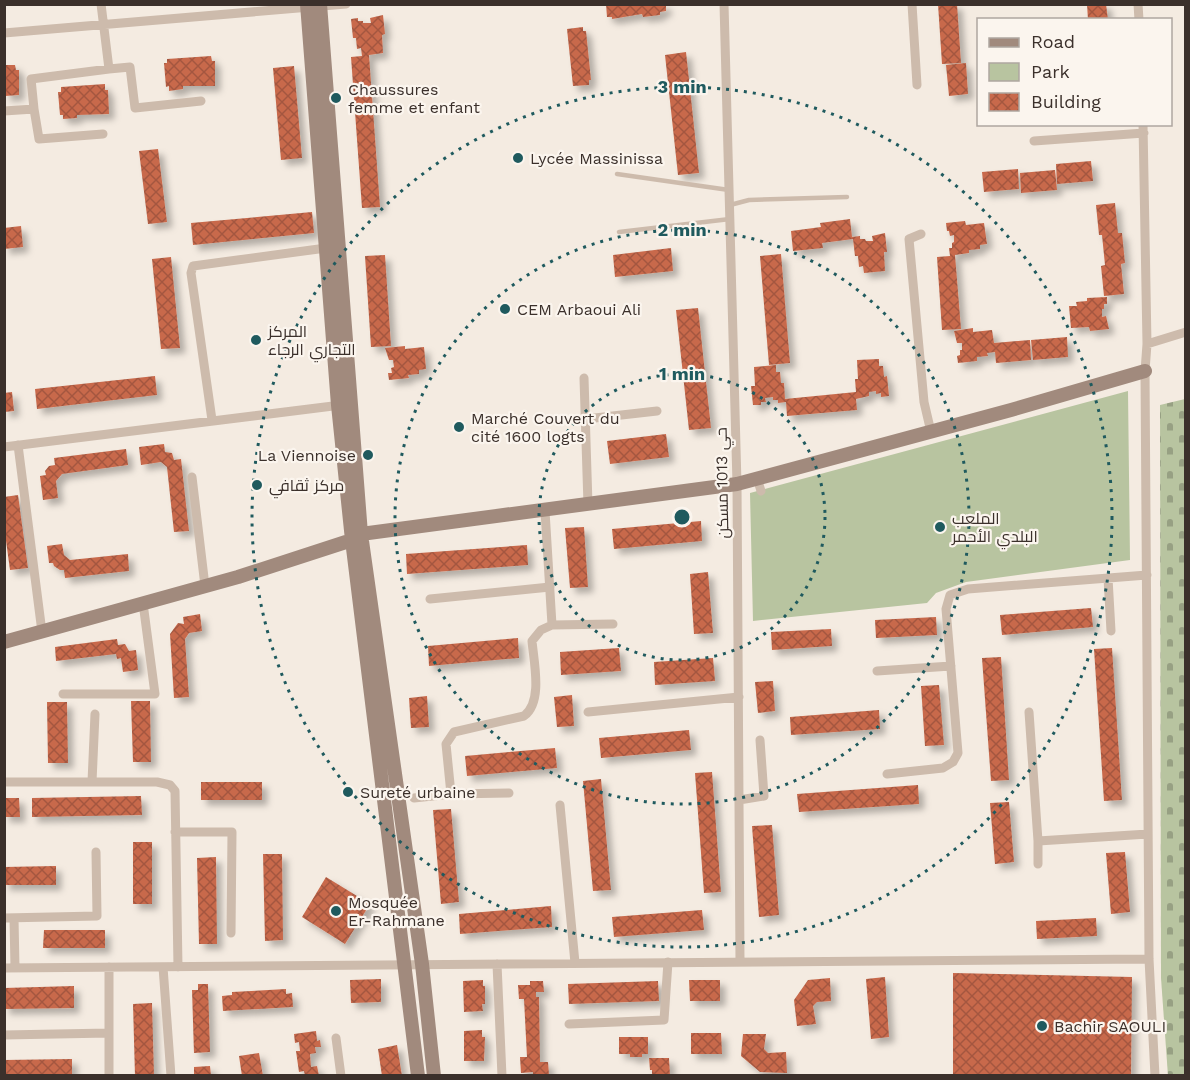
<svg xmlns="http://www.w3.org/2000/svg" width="1190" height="1080" viewBox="0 0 1190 1080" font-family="'Work Sans',Cairo,sans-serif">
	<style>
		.green { fill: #b8c4a0 }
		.cemetery { fill: url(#cemetery-stones) }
		.building { fill: url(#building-cross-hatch); filter: url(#shadow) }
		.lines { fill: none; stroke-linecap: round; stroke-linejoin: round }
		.lane { stroke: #cdbbac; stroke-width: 4.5 }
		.street { stroke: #cdbbac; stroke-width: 9 }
		.secondary { stroke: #a18a7d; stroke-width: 14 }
		.ring { fill: none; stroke: #1f5a5e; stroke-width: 3; stroke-dasharray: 3 6 }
		.poi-dot { fill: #1f5a5e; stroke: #fbf5ee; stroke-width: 2 }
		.labels { text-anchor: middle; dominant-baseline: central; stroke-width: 4.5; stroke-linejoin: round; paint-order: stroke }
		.poi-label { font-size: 16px; fill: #3b302b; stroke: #fbf5ee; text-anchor: start }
		.street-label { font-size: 16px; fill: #3b302b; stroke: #fbf5ee }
		.centre { fill: #1f5a5e; stroke: #fbf5ee; stroke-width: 3 }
		.ring-label { font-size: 18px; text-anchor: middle; font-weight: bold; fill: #1f5a5e; stroke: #fbf5ee; stroke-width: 4.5; stroke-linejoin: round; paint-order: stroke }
	</style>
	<defs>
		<pattern id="cemetery-stones" width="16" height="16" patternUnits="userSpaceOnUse" patternTransform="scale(1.5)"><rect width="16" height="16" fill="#b8c4a0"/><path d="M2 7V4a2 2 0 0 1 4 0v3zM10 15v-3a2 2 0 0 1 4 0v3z" fill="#97a083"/></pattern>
		<pattern id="building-cross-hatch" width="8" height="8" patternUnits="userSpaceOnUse" patternTransform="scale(1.5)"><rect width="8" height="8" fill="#c8694b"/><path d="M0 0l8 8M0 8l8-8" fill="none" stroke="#a4573f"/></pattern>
		<filter id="shadow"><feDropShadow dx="5.5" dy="5.5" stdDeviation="3" flood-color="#0004"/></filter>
	</defs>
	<rect width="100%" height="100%" fill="#f4ebe1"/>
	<!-- green -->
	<path class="green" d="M1128,391L1130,560L966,582L936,593L927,603L753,621L750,493Z"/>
	<!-- cemetery -->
	<path class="cemetery" d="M1185,399L1186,1075L1168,1076L1161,978L1160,405Z"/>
	<!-- building -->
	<path class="building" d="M606,4H666V11L660,12V15L643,17L642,14L612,19V17H607Z
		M938,4H957L961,63L942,64Z
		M1087,4H1106L1108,20H1088Z
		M383,15L385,34L382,35L383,53L369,55L380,207L362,208L351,57L362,56L361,48L357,49L356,38H353L351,19L358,18V21H363V23H371L370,18Z
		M583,27V31H586L591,80H589V85L573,86L567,29Z
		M686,52L699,173L678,175L665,55Z
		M211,56L212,61H215V86H183V89L169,91V86L166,87L164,63H167V59Z
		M966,63L968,94L949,96L946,65Z
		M4,65H15L16,70H19V95L5,96Z
		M294,66L302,158L281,160L273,68Z
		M105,84V90H108L109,114L77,115V118L63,119V115H60L58,92H61V87Z
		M158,149L167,222L148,224L139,151Z
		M1091,161L1093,181L1057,184L1056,164Z
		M1018,169L1019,189L984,192L982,172Z
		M1055,170L1057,190L1021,193L1020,173Z
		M1115,203L1118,233H1122L1125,263L1121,264L1124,294L1104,296L1101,266L1105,265L1102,235H1099L1096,205Z
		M312,212L314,233L193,245L191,223Z
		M850,219L852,237L860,236V239H865L866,241H873L872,236L885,233L887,252H884L885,271L864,273L863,266L859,267L858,256H855L853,239L822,243L823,248L793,251L791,231L821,227L820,223Z
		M965,221L966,225L984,223L987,244L980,245V249L969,250V253L955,255L961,329L942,330L937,257L950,256L949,248H952V243L954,242V235L950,236L949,231H947L946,223Z
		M21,226L23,247L4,249V228Z
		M671,248L673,271L615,277L613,255Z
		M781,254L790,363L769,365L760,256Z
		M385,255L391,346L371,347L365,256Z
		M171,257L180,348L161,349L152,259Z
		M1107,297V304H1104V309H1102V317L1106,316L1109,329L1090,331L1089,327L1071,328L1069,306H1077L1076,302L1087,301V298Z
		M698,308L711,428L689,430L676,310Z
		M973,328V332L992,330L994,343L1030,340L1031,360L996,363L995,352L987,353L988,356L977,357V361L958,363L957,356L960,355V350H962V343H957L954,331Z
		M1067,337L1068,357L1033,360L1031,340Z
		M405,346V349L424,347L426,369L419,370V374L408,375L409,378L389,380L388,373H392L391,368L394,367L393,360H389L385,348Z
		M879,359V366H883L884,377L887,376L889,396L881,397V393L876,394V391L869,392V396L856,399L857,410L787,416L786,402L778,403V400H773V397L765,398L766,402H761V405H753L751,386H755L754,367L776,365V372H780L781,383H784L785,399L856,392L855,379H858L857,360Z
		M155,376L157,395L37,409L35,389Z
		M12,392L14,411L4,412V393Z
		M666,434L669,457L610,464L607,441Z
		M164,444L165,452L172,453L174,460L181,459L189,531L174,532L167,467L161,462L141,465L139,447Z
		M126,449L128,465L62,474L56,481L58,498L43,500L40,476L46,475L45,471L49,466L55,465L54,458Z
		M18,495L28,568L10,570L4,526V497Z
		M701,521L702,541L614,549L612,529Z
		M584,527L588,587L570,588L565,528Z
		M62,544L64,555L70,560L128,554L129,571L65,578L64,570H60L54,566L53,563H49L47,546Z
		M527,545L528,565L407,574L406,554Z
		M708,572L713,633L694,634L690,574Z
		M1091,608L1093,627L1002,635L1000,615Z
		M200,614L202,631L189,633L185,639L189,697L174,698L170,634L178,623L184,624L183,617Z
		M936,617L937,635L876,638L875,620Z
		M831,629L832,646L772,650L771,632Z
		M518,638L519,658L429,666L428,646Z
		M117,639L118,645L125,644L129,651L136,650L138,670L123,672L121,658L117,659L116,654L56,661L55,647Z
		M619,648L621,671L561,675L560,652Z
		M1112,648L1122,800L1104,801L1094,649Z
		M1001,657L1009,780L991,781L982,658Z
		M713,658L715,681L655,685L654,662Z
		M773,681L775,711L758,713L755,682Z
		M939,685L944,745L925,746L921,686Z
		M572,695L574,726L557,727L554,697Z
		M427,696L429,727L411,728L409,698Z
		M131,701H150L151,762H133Z
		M47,702H67L68,763H48Z
		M879,710L880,729L791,735L790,717Z
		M689,730L691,750L601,758L599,738Z
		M555,748L557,768L467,776L465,756Z
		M712,772L721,892L704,893L695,773Z
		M601,779L611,890L593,891L583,781Z
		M201,782H262V800H201Z
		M918,785L919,804L799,812L797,794Z
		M141,796L142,815L32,817V798Z
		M4,798H19L20,817H4Z
		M1009,802L1014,862L995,864L990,803Z
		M451,809L459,902L441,904L433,810Z
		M772,825L779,915L759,917L752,826Z
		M133,842H152V904H133Z
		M1125,852L1130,912L1111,914L1106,853Z
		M263,854H282L283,940L265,941Z
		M216,857L217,944H199L197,858Z
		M56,866V885H4V867Z
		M326,877L370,904L345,944L302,917Z
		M551,906L552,927L460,934L459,914Z
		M702,910L704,930L614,937L612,917Z
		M1096,918L1097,936L1037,939L1036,921Z
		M44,930H105V948H43Z
		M953,973L1132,977L1131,1076H953Z
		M885,977L889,1037L871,1039L866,979Z
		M830,978L831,1001L817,1002L813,1006L816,1024L797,1026L794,1000L808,980Z
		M381,979V1002L351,1003L350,980Z
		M483,980V986H485V1004H482L483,1011L464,1012L463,981Z
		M689,980H720V1001H690Z
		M530,981H543L544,992H536V997H539L540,1062H548L549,1075L533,1076V1072L521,1073L520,1057H527L524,999H519L518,985H530Z
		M658,981L659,1001L569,1004L568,984Z
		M198,984H208L210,1052L194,1053L192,990H198Z
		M74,986V1008L4,1009V988Z
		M286,989V994L292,993L293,1007L223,1011L222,996L232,995V992Z
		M152,1003L154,1076H135L133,1004Z
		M482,1030V1037H485L484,1061H464V1031Z
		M316,1031L317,1041L320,1040L321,1047H315L316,1053L310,1054L311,1067L317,1066L319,1076H305L304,1071L299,1072L296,1051H300L299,1042L295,1043L294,1034Z
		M691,1033H721L722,1054H691Z
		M743,1034H766L764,1049L768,1053L786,1052L787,1073L760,1072L741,1056Z
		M619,1037H648V1054H642V1057H630V1054H619Z
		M397,1045L402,1076H382L378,1049Z
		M259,1053L263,1076H242L239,1056Z
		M649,1058H669L670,1076H652V1070H650Z
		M72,1059V1076H4V1060Z
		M210,1066L211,1076H194V1067Z"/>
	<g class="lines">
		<!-- lane -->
		<path class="lane" d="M617,174L729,190
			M730,205L749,200L847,197
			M619,232L730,219"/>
		<!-- street -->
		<path class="street" d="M724,4L737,484L740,962
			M912,4L917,85
			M1138,4L1139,20
			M4,33L346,4
			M109,69L130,67L135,108L201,101
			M34,109L31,79L109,69L101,4
			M4,111L34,109L39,139L103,134
			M1143,124L1147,344L1145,371L1149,959L1155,1076
			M1034,141L1144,133
			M921,234L909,239L924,402L931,432
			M1147,344L1186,332
			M584,378L588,505
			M586,419L657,411
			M212,420L191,273L193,266L326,248
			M18,445L42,632
			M4,447L341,405
			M192,477L205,586
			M757,478L761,491
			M1108,578L1111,631
			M430,599L550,587
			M552,625L613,624
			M877,671L951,666
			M63,694H155L143,603
			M588,712L739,697
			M1029,712L1038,841L1148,834
			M887,774L943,768L953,762L958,753L946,609L950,595L968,589L1147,575
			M4,782H157L170,785L175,791L178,967
			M92,782L95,714
			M451,794L509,793
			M414,798L451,794L446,744L454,732L524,716C543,702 534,663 532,641L541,630L552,625L545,511
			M739,800L764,796L760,740
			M560,805L575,963
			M175,832H232L231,933
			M1038,841V864
			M4,918L97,916L96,852
			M14,918L15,968
			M497,964L502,1076
			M163,967L171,1076
			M4,968L1149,959
			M569,1024L664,1020L668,962
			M4,1035L109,1033
			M336,1038L341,1076
			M109,1076V967"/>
		<!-- secondary -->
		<path class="secondary" d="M307,4L338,405L352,540L418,1076
			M320,4L361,534L422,964L434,1076
			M4,642L238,577L352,540L361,534L737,484L1011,410L1145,371"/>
	</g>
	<!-- distance rings -->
	<g class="ring">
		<circle cx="682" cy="517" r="143"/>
		<circle cx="682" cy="517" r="287"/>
		<circle cx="682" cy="517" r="430"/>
	</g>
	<!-- markers -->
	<g class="poi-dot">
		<circle cx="336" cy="98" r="6"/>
		<circle cx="518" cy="158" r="6"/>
		<circle cx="505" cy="309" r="6"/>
		<circle cx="256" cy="340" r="6"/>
		<circle cx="459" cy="427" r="6"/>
		<circle cx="368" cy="455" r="6"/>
		<circle cx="257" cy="485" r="6"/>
		<circle cx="940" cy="527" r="6"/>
		<circle cx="348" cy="792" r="6"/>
		<circle cx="336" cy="911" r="6"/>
		<circle cx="1042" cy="1026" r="6"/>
	</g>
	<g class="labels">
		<!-- poi labels -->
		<g class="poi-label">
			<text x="348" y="89">Chaussures<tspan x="348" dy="18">femme et enfant</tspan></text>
			<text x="530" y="158">Lycée Massinissa</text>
			<text x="517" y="309">CEM Arbaoui Ali</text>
			<text x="268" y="331">المركز<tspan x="268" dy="18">التجاري الرجاء</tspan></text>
			<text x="471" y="418">Marché Couvert du<tspan x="471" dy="18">cité 1600 logts</tspan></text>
			<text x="356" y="455" text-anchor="end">La Viennoise</text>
			<text x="269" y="485">مركز ثقافي</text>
			<text x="952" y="518">الملعب<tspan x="952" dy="18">البلدي الأحمر</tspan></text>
			<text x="360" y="792">Sureté urbaine</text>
			<text x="348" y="902">Mosquée<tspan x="348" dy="18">Er-Rahmane</tspan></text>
			<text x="1054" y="1026">Bachir SAOULI</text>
		</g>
		<!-- street labels -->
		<g class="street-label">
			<text transform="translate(722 483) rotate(-91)">حي 1013 مسكن</text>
		</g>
	</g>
	<circle cx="682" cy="517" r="9" class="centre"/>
	<g class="ring-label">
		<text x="682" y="93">3 min</text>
		<text x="682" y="236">2 min</text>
		<text x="682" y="380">1 min</text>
	</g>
	<!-- border -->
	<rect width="1190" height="1080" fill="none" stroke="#3b302b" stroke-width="12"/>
	<!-- legend -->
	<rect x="977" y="18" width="195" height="108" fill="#fbf5ee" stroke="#aea6a0" stroke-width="1.5"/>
	<rect x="989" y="38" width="30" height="9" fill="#a18a7d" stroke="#aea6a0" stroke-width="1.5"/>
	<text x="1031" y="48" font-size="18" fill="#3b302b">Road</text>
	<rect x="989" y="63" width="30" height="18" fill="#b8c4a0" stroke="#aea6a0" stroke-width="1.5"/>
	<text x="1031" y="78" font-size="18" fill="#3b302b">Park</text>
	<rect x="989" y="93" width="30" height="18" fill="url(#building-cross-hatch)" stroke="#aea6a0" stroke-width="1.5"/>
	<text x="1031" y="108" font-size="18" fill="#3b302b">Building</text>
</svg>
